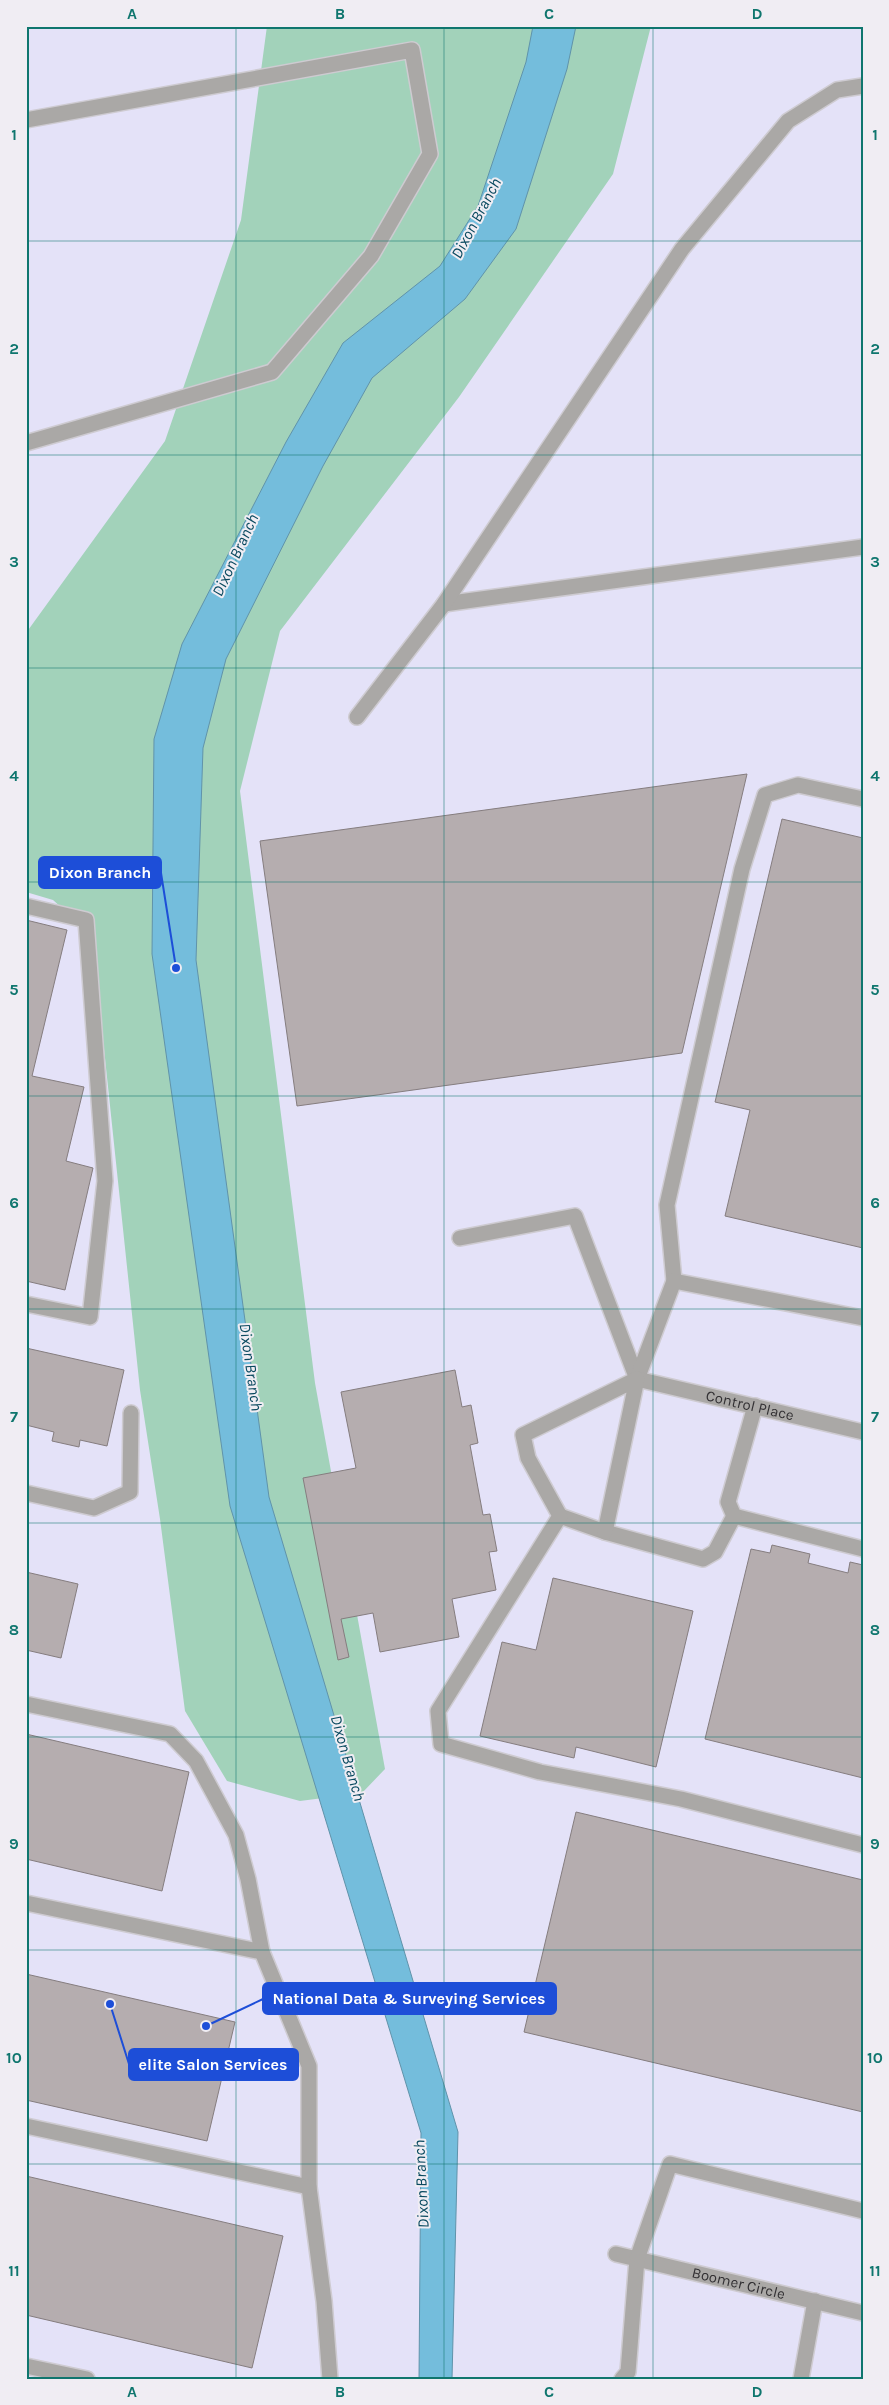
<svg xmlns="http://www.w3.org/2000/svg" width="889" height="2405" viewBox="0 0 889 2405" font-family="Karla,sans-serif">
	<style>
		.industrial { fill: #e4e2f8 }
		.green { fill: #a2d2ba }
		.water { fill: #74bddc; stroke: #6093aa }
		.building { fill: #b5adaf; stroke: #857d7f }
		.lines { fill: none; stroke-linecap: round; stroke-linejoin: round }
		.minor-casing { stroke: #cecbd1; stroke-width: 18 }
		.minor { stroke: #aaa8a6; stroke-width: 15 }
		.grid { fill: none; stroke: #0f766e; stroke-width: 1; stroke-opacity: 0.55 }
		.labels { text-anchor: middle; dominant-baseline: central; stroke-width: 4; stroke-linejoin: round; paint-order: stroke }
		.street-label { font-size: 15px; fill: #333134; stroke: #f0edf3 }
		.water-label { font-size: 16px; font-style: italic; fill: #0a4a60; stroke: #f0edf3 }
		.leader { fill: none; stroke: #1d4ed8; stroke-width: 2 }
		.callout-dot { fill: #1d4ed8; stroke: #f0edf3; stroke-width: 2 }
		.callout { fill: #1d4ed8; stroke: #1d4ed8; stroke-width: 2 }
		.callout-label { font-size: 16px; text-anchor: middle; font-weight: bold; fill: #fff }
		.neatline { fill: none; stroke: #0f766e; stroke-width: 2 }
		.grid-label { font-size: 16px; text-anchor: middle; font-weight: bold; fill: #0f766e }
	</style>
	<rect width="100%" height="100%" fill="#f0edf3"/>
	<!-- industrial -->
	<path class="industrial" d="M26,26H863V2379H26Z"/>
	<!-- green -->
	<path class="green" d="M267,26H651L613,174L459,397L280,631L240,791L315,1383L385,1769L362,1793L300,1801L227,1781L185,1711L160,1519L140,1390L92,935L53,900L26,892V633L165,441L241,220Z"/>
	<!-- water -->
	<path class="water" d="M533,26H576L567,69L516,229L465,299L372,378L323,466L226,659L203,748L196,960L269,1497L458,2132L452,2379H419L421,2133L230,1506L152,954L154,739L182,644L286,442L343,343L440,266L478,206L526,62Z"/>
	<!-- building -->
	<path class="building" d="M747,774L682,1053L297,1106L260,841Z
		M782,819L863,838V1248L725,1216L750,1110L715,1102Z
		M26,920L67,930L32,1076L84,1087L66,1161L93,1168L65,1290L26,1281Z
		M26,1348L124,1370L107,1446L80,1440L79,1447L52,1441L54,1432L26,1425Z
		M455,1370L462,1407L471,1405L478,1443L470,1445L483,1515L490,1514L497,1551L489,1552L496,1590L452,1599L459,1637L380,1652L373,1613L341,1619L349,1657L338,1660L303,1478L356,1468L341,1392Z
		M772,1545L810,1554L808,1563L848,1573L850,1562L863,1565V1778L705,1739L751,1549L770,1553Z
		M26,1572L78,1584L61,1658L26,1650Z
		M553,1578L693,1611L656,1767L576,1747L574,1758L480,1736L502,1642L536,1650Z
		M26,1734L189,1772L162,1891L26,1859Z
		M576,1812L863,1880V2112L524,2032Z
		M26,1974L235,2022L207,2141L26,2100Z
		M26,2176L283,2236L252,2368L26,2315Z"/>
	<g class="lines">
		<!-- minor casing -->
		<g class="minor-casing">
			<g id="minor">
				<path d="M26,120L412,50L430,154L371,256L272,372L26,443"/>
				<path d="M444,604L863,547"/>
				<path d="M357,717L444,604L682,249L788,121L837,90L863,86"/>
				<path d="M26,906L86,920L105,1181L90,1317L26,1304"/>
				<path d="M460,1238L575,1216L637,1379"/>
				<path d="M674,1281L667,1205L742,869L765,795L798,785L863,799"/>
				<path d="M637,1379L674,1281L863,1318"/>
				<path id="s1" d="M637,1379L863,1432"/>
				<path d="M755,1406L728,1502L734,1516L863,1549"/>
				<path d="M26,1493L94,1508L130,1492L131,1413"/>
				<path d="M560,1516L605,1532L703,1559L715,1552L734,1516"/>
				<path d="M605,1532L637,1379L523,1435L528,1458L560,1516L438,1711L441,1744L540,1772L681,1799L863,1845"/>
				<path d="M26,1704L170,1734L196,1761L236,1835L248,1879L262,1952L309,2066V2187L324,2301L330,2379"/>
				<path d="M26,1903L262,1952"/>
				<path d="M26,2126L309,2187"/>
				<path id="s2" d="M616,2254L863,2313"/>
				<path d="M26,2366L87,2379"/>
				<path d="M622,2379L628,2372L637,2259L670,2164L863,2211"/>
				<path d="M801,2379L815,2301"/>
			</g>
		</g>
		<!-- minor -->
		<use href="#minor" class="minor"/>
	</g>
	<!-- grid -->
	<path class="grid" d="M236,26V2379M444,26V2379M653,26V2379M26,241H863M26,455H863M26,668H863M26,882H863M26,1096H863M26,1309H863M26,1523H863M26,1737H863M26,1950H863M26,2164H863"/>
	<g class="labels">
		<!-- street labels -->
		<g class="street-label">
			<text stroke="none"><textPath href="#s1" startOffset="116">Control Place</textPath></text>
			<text stroke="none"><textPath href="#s2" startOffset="126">Boomer Circle</textPath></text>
		</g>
		<!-- water labels -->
		<g class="water-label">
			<text transform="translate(476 218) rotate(-62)">Dixon Branch</text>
			<text transform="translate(235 555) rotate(-65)">Dixon Branch</text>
			<text transform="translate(251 1367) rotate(82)">Dixon Branch</text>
			<text transform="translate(348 1758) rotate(74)">Dixon Branch</text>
			<text transform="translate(421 2184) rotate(-93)">Dixon Branch</text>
		</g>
	</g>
	<!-- callouts -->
	<path class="leader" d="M176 968L161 873M206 2026L263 1999M110 2004L129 2064"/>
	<g class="callout-dot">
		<circle cx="176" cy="968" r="5"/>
		<circle cx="206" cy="2026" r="5"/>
		<circle cx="110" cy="2004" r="5"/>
	</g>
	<g class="callout">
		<rect x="39" y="857" width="122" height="31" rx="5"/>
		<rect x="263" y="1983" width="293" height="31" rx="5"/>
		<rect x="129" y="2049" width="169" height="31" rx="5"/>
	</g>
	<g class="callout-label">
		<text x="100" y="878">Dixon Branch</text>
		<text x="409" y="2004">National Data &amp; Surveying Services</text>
		<text x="213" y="2070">elite Salon Services</text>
	</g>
	<!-- border -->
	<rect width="889" height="2405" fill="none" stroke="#f0edf3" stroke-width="55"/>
	<rect x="28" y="28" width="834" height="2350" class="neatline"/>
	<g class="grid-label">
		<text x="132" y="19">A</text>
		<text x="340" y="19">B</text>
		<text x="549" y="19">C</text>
		<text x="757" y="19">D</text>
		<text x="14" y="140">1</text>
		<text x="875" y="140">1</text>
		<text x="14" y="354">2</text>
		<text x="875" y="354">2</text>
		<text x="14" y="567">3</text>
		<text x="875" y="567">3</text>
		<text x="14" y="781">4</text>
		<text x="875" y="781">4</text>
		<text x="14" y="995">5</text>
		<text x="875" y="995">5</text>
		<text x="14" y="1208">6</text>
		<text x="875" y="1208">6</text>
		<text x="14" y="1422">7</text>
		<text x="875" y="1422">7</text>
		<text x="14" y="1635">8</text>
		<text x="875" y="1635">8</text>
		<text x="14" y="1849">9</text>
		<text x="875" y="1849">9</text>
		<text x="14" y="2063">10</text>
		<text x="875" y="2063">10</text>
		<text x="14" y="2276">11</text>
		<text x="875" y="2276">11</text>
		<text x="132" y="2397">A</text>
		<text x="340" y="2397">B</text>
		<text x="549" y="2397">C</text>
		<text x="757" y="2397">D</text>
	</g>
</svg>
